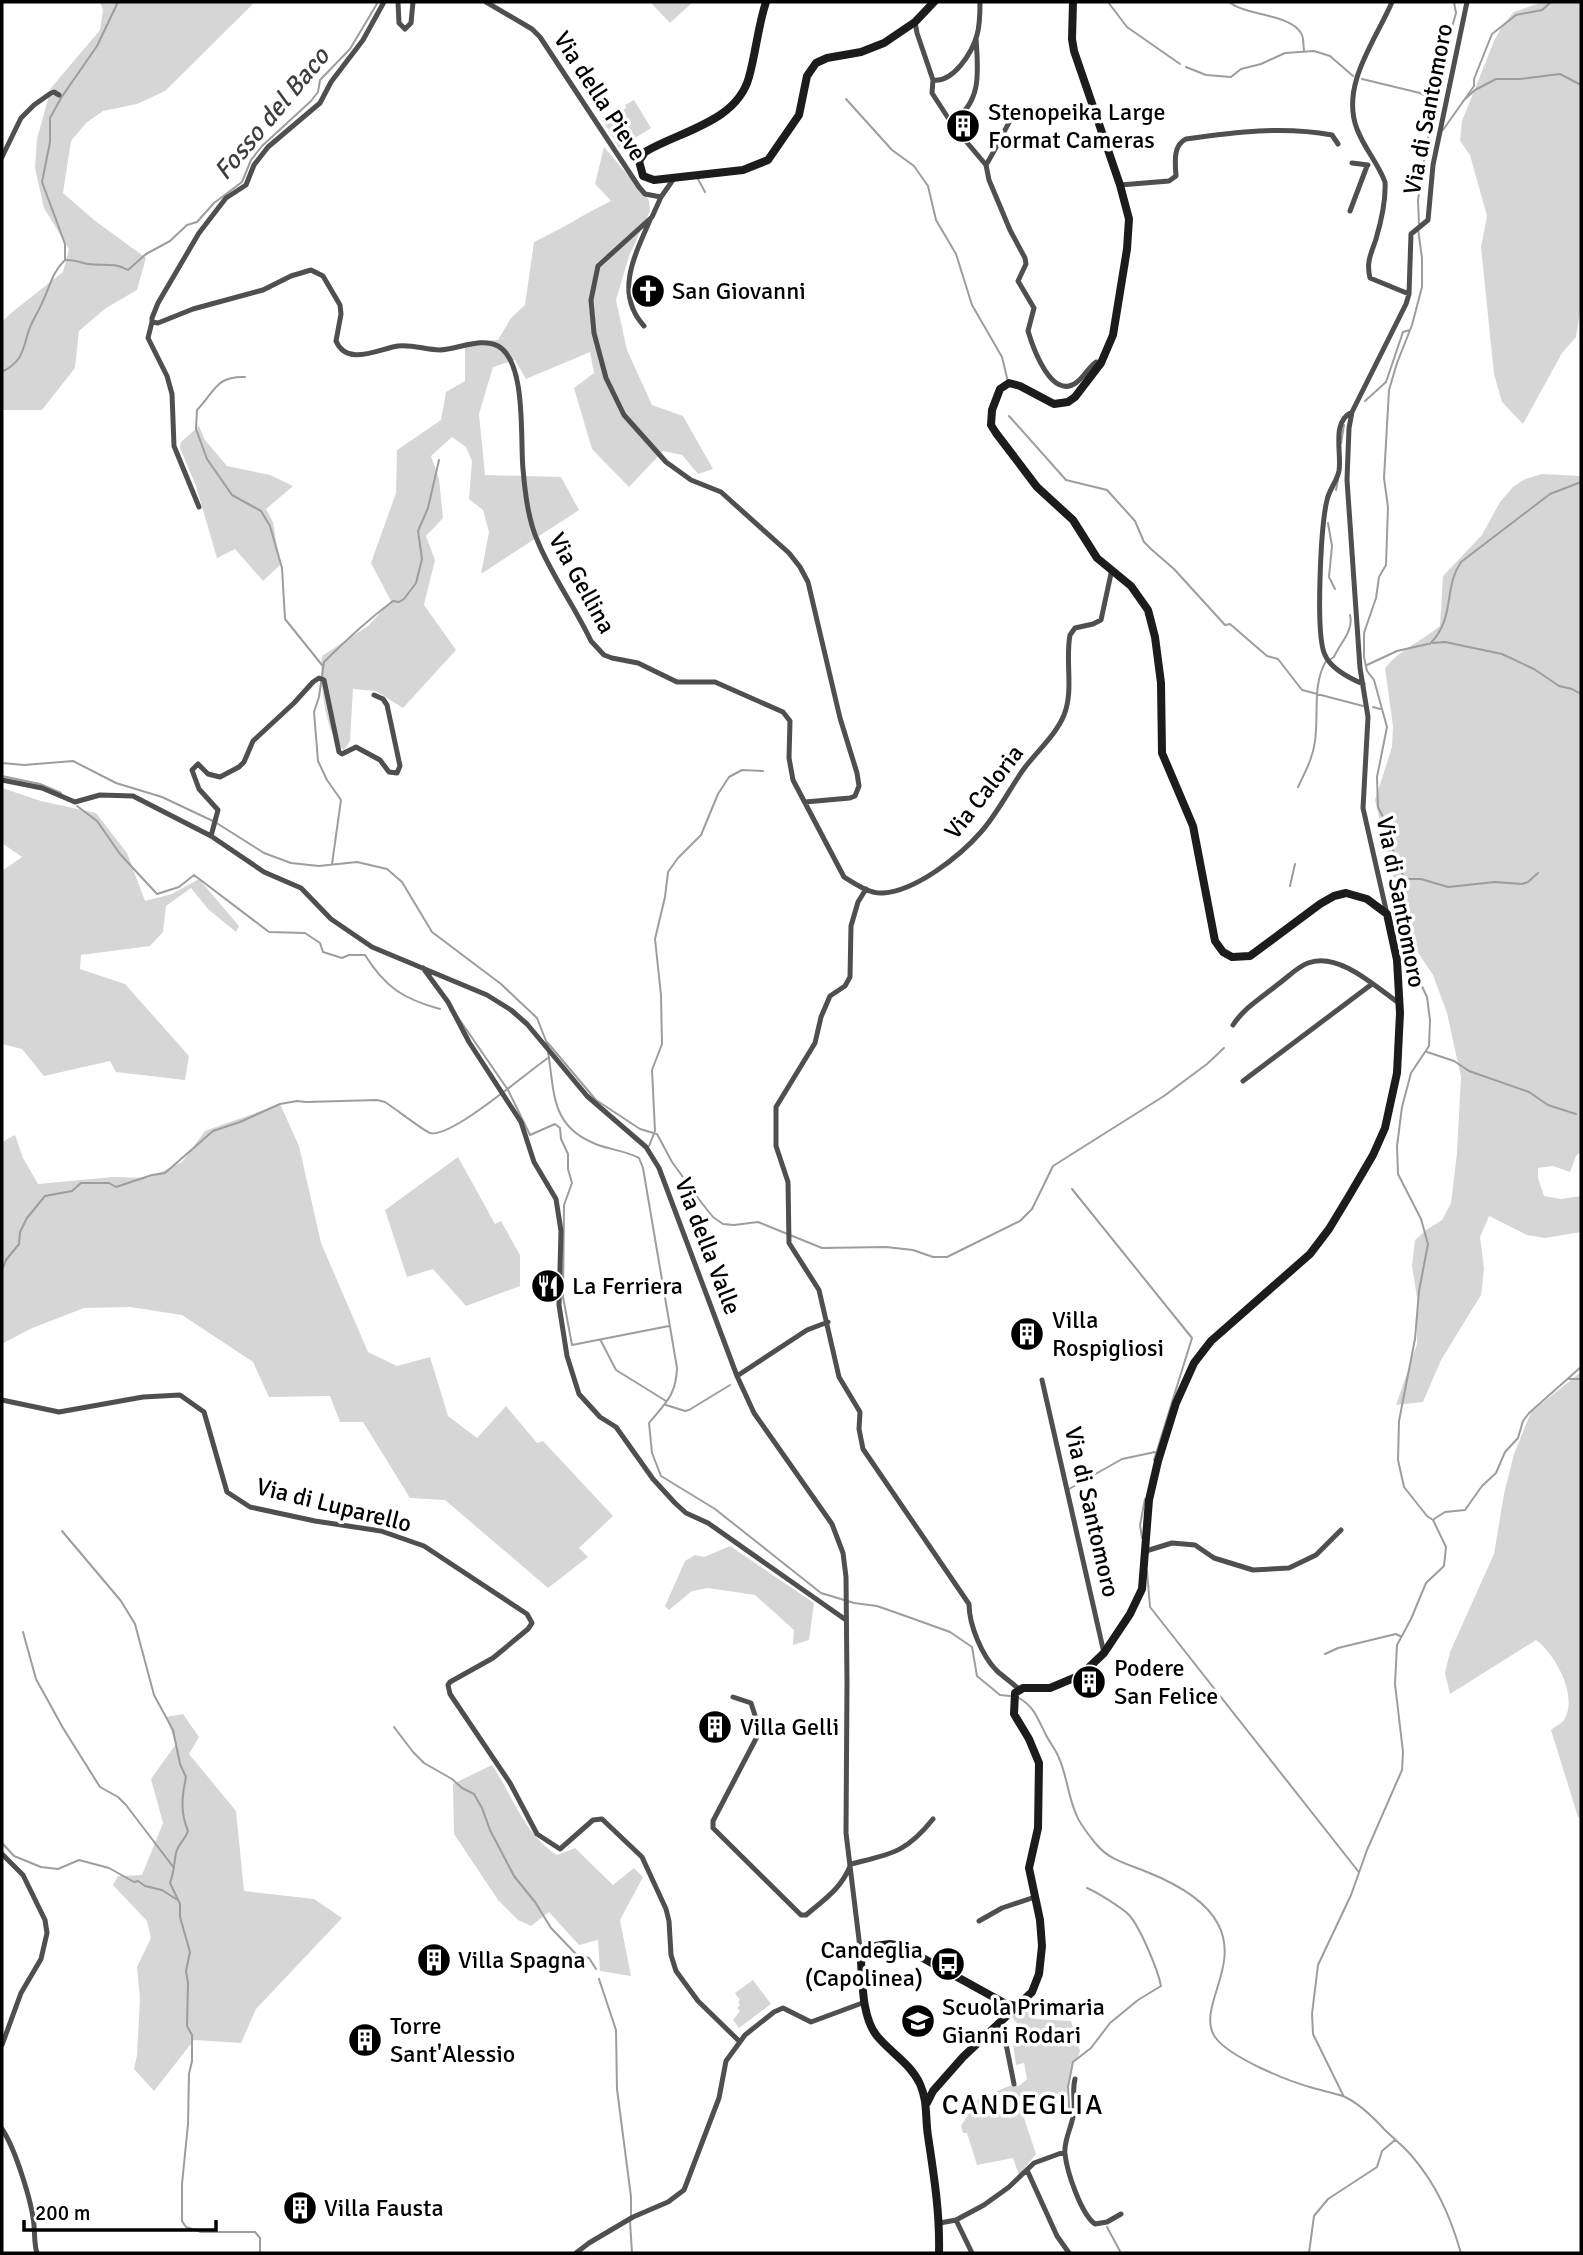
<svg xmlns="http://www.w3.org/2000/svg" width="1583" height="2255" viewBox="0 0 1583 2255" font-family="Signika,sans-serif">
	<style>
		.green { fill: #d6d6d6 }
		.lines { fill: none; stroke-linecap: round; stroke-linejoin: round }
		.stream { stroke: #9d9d9d; stroke-width: 2 }
		.minor { stroke: #4f4f4f; stroke-width: 5 }
		.secondary { stroke: #1c1c1c; stroke-width: 8 }
		.labels { text-anchor: middle; dominant-baseline: central; stroke-width: 7; stroke-linejoin: round; paint-order: stroke }
		.street-label { font-size: 24px; fill: #000; stroke: #fff }
		.poi-label { font-size: 24px; fill: #000; stroke: #fff; text-anchor: start }
		.water-label { font-size: 26px; font-style: italic; fill: #3e3e3e; stroke: #fff }
		.quarter-label { font-size: 28px; letter-spacing: 2px; fill: #000; stroke: #fff }
	</style>
	<rect width="100%" height="100%" fill="#fff"/>
	<!-- green -->
	<path class="green" d="M100,2H255L165,91L137,104L103,111L86,123L71,141L63,193L94,220L146,258L137,290L106,308L79,331L75,368L42,410H2V322L11,313L63,272L69,249L44,208L35,168L37,139L51,88L100,30L103,10Z
		M650,2H693L670,23Z
		M1542,2H1581V307L1576,337L1562,353L1523,424L1502,402L1494,374L1481,247L1487,216L1470,155L1460,141L1462,121L1494,41L1502,26L1514,12Z
		M634,100L651,128L619,148L604,122L626,108L625,105Z
		M604,147L649,200L650,211L629,256L616,300L627,350L652,405L683,416L713,469L698,474L682,455L663,451L629,487L592,449L574,388L594,373L590,352L526,379L515,360L493,367L479,414L485,475L561,477L579,510L481,574L489,532L483,510L469,499L472,461L466,447L452,437L431,456L439,479L443,518L426,536L435,560L424,605L456,650L403,708L376,691L353,689L350,741L344,750C325,737 319,678 322,656L368,626L391,601L371,563L396,493L397,450L441,420L446,392L465,381V342L498,340L511,318L525,305L534,242C560,230 584,214 611,201L595,184Z
		M199,426L205,440L227,466L270,475L293,486L266,509L273,522L280,565L263,581L235,549L217,558L196,486L180,448L181,442Z
		M1542,474L1581,476V1152L1576,1156L1570,1172L1553,1166L1538,1168V1178L1544,1196L1561,1199L1581,1196V1232L1545,1238L1527,1235L1489,1216L1480,1237L1484,1269L1481,1295L1441,1360L1423,1402L1396,1405L1417,1344V1297L1412,1266L1415,1240L1426,1230L1442,1220L1451,1203L1457,1153L1461,1077L1447,1013L1433,975L1419,954L1403,919L1375,800L1392,747L1393,726L1385,668C1399,650 1422,641 1440,626L1443,576L1482,535L1500,502L1513,487L1525,479Z
		M2,788L41,801L96,813L127,853L145,901L172,894L199,879L239,926L236,932L208,909L191,888L166,906L163,932L150,946L81,955L80,969L125,984L189,1056L185,1080L116,1072L110,1061L44,1076L22,1049L2,1044V871L22,857L2,843Z
		M280,1104L299,1146L321,1243L368,1352L397,1366L430,1357L448,1416L477,1438L506,1406L537,1443L543,1441L613,1516L579,1548L588,1557L548,1588L445,1500L410,1498L363,1422H340L330,1396L269,1397L253,1362L182,1315L130,1307L84,1308L30,1329L2,1344V1142L15,1135L23,1158L38,1184L113,1177L148,1178L182,1162L205,1131Z
		M458,1157L495,1224L501,1221L520,1255V1286L466,1306L433,1269L407,1277L385,1210Z
		M1581,1372V1819L1578,1817L1551,1730C1554,1727 1561,1724 1564,1720C1579,1696 1555,1654 1536,1640L1450,1694L1445,1673L1450,1652L1494,1554L1504,1494L1514,1454L1531,1412Z
		M730,1546L814,1603L809,1640L793,1645L794,1630L755,1595L708,1588L692,1591L669,1610L665,1606L685,1561L695,1555L704,1557Z
		M183,1714L199,1737L189,1754L236,1811L244,1891L314,1899L342,1918L256,2009L241,2043L194,2040L154,2091L134,2069L137,2055L140,1999L137,1967L151,1938L147,1921L113,1885L118,1876L142,1875L163,1823L151,1779L176,1744L166,1717Z
		M492,1765C513,1796 524,1834 557,1855L575,1848L613,1885L634,1868L643,1877L620,1920L631,1976L600,1971L598,1940L579,1945L549,1912L531,1926L518,1920L498,1900L454,1834L453,1784Z
		M753,1980L771,2004L739,2028L733,2020L740,2011L737,2008L740,2005L738,2002L740,2000L735,1993Z
		M1025,2005L1034,2019L1071,2021L1080,2051L1078,2057L1073,2063L1065,2099L1052,2108L1024,2118L1036,2154L1019,2175L1013,2158L977,2165L967,2133H963L961,2126L978,2099L1014,2084L1019,2086L1027,2079L1024,2063L1016,2065L1013,2044L1024,2032L1012,2017Z"/>
	<g class="lines">
		<!-- stream -->
		<path class="stream" d="M1108,2L1127,27L1180,64
			M1229,2C1247,16 1290,14 1301,33C1304,37 1303,45 1304,50
			M1186,67L1206,75L1231,77L1241,69L1261,64L1285,53L1314,51L1330,56L1353,76
			M1362,79L1420,93L1430,98
			M846,99L892,150L914,166L928,186L936,220L956,254L972,305L1002,357L1008,382
			M1463,101L1475,90L1496,79H1521L1560,74L1581,85
			M1424,123L1430,98L1434,95
			M1443,130L1474,86V79L1492,34L1516,15L1542,10L1551,2
			M698,179L705,192
			M1419,224L1418,200L1433,105L1449,49V38L1456,13L1454,2
			M65,260C76,259 79,263 88,264C103,266 114,262 128,270L146,254L170,241L187,225L197,222L214,203L242,182L251,160L262,146L311,101L318,92L320,80L350,49L378,2
			M2,372C22,361 22,353 28,333C31,322 38,313 42,303C50,287 52,272 65,260V244L42,182L50,142V118L61,98L97,46L118,2
			M245,377C215,376 215,392 197,410L196,429L207,459L232,495L261,511L270,526L282,568L285,619L322,665
			M1365,401L1386,382L1403,332L1410,330
			M1009,416L1066,480L1107,490L1135,521L1144,542L1151,549L1174,569L1225,625L1230,624L1267,656L1278,659L1302,690L1363,706
			M1341,443L1344,425
			M1336,490L1338,480
			M1328,523L1332,546L1329,577L1335,589
			M1433,643L1445,642L1502,654L1534,669L1559,686L1572,689L1581,694
			M1430,644C1456,617 1443,588 1461,562L1550,494L1581,482
			M1331,659L1334,657C1340,643 1354,631 1350,615
			M1367,665L1397,651L1428,644
			M1373,707L1380,709
			M2,763L24,765L73,761L116,783L162,797L215,822L264,853L291,863L319,866L357,862L387,869L402,882L432,932L501,984L537,1018L548,1046
			M2,776L40,784L61,793
			M1298,787C1305,772 1313,758 1315,741C1319,714 1312,685 1326,661
			M77,806L97,821L120,854L157,894L179,887L194,875L269,932L305,933L320,943L323,952L342,958L349,955H365C385,987 403,999 440,1009
			M332,864L341,800L327,780L318,761L314,712L319,697L324,662C346,640 369,619 393,601L399,602L404,599L416,583L422,559L418,531L428,508L439,460
			M1404,879H1421L1448,887L1495,882L1522,884L1528,882L1538,873
			M1290,886L1295,864
			M455,1013L508,1090L530,1135L555,1124L560,1128L561,1139L568,1154V1169L572,1183L564,1205L563,1297L572,1345L669,1326
			M547,1042L596,1100L640,1129L657,1134L672,1162L701,1202L713,1217L723,1224L734,1225L758,1222L822,1248L886,1247L913,1250L933,1257H947L1020,1221L1032,1209L1053,1166L1164,1096L1207,1064L1224,1048
			M548,1052C555,1094 550,1127 598,1145C612,1150 626,1151 639,1158L643,1168L677,1368C676,1396 665,1403 649,1423L652,1453L661,1476L715,1509L821,1593L854,1603L877,1606L914,1619L950,1632L972,1647L977,1676L1000,1695L1010,1696
			M1427,1052L1454,1061L1469,1071L1529,1092L1548,1105L1576,1114
			M649,1146L655,1131L652,1070L662,1044L661,995L655,939L665,897L668,872L678,858L701,835L718,794L729,777L742,770L763,771
			M1072,1189L1192,1338L1154,1460
			M2,1270L6,1260L19,1244L20,1232L27,1218L45,1196L72,1191L81,1183H109L116,1187L152,1175L165,1173L213,1131L240,1122L280,1104L297,1101L306,1102L377,1100L385,1102C393,1107 424,1131 430,1133C451,1139 527,1072 548,1058
			M601,1341L616,1370L666,1401
			M1569,1379H1581
			M666,1405L685,1411L689,1410L730,1385
			M1069,1489L1122,1459L1155,1452
			M1434,1519L1445,1512L1465,1510L1482,1486L1496,1473L1505,1452L1518,1438L1523,1421L1529,1413L1581,1367
			M62,1531L121,1601L135,1624L154,1695L173,1730L180,1764L186,1777C182,1796 180,1812 188,1831C185,1840 178,1844 176,1853C174,1863 174,1873 170,1883L180,1904V1917L190,1952L186,1971L188,1983L187,2026L192,2035V2061L189,2074L188,2124L182,2184V2221L186,2227L201,2232H255L260,2238V2253
			M1142,1538L1140,1525L1145,1499
			M1147,1571L1150,1607L1358,1871
			M23,1632L36,1679L63,1728L100,1787L118,1797L126,1805L174,1868
			M1325,1654L1338,1648L1396,1634L1400,1636
			M1019,1698C1035,1707 1038,1720 1046,1735C1050,1743 1056,1750 1059,1758C1067,1776 1068,1796 1076,1814C1080,1825 1089,1835 1096,1844C1110,1861 1128,1864 1147,1872C1172,1882 1205,1899 1218,1924C1241,1967 1196,2008 1215,2037C1230,2058 1288,2081 1313,2088C1323,2091 1334,2093 1343,2096C1359,2103 1373,2117 1384,2129C1393,2138 1403,2146 1411,2155C1437,2185 1450,2216 1461,2253
			M394,1727L413,1752L424,1763L452,1779L462,1788L474,1794L482,1808L490,1830L514,1876L535,1902L551,1928L576,1954L589,1958L596,1969
			M2,1843L14,1856L41,1867L58,1869L79,1860L109,1868L134,1882L138,1881L145,1886L162,1890L176,1899
			M599,1979L616,2030L617,2089L631,2197V2215
			M1343,2095L1313,2034L1312,2014L1318,1965L1351,1895L1367,1850L1402,1770L1403,1752L1395,1684L1397,1645L1411,1619L1426,1583L1444,1566L1446,1547L1433,1520L1427,1516L1404,1487L1398,1460L1399,1421L1415,1339L1419,1291L1428,1244L1421,1219L1398,1174L1397,1146L1402,1107L1411,1073L1429,1046L1430,1020L1427,997L1417,976L1409,950V938L1400,898L1404,877L1396,861L1385,821L1378,807L1377,777L1387,727L1374,680L1367,671L1364,657V633L1376,598L1379,577L1386,565L1388,507L1384,478L1389,390L1397,363L1412,325L1422,287V258L1418,229
			M1069,2107L1068,2087L1073,2062L1091,2048L1110,2023L1138,2000L1161,1986C1158,1970 1140,1927 1129,1915C1124,1909 1095,1891 1087,1888
			M630,2221L632,2253
			M1107,2227L1121,2253
			M1309,2253L1314,2216L1328,2199L1377,2167L1382,2151L1395,2140"/>
		<!-- minor -->
		<path class="minor" d="M384,2L363,40L331,82L320,103L268,147L254,165L246,185L226,198L199,233L158,303L152,318V322L158,323L193,309L263,290L291,276L311,270L323,276L340,305L341,314L336,341C347,367 378,349 398,346C412,344 426,350 440,350C458,349 482,337 498,346C527,362 520,441 523,469C525,492 528,520 538,542C552,576 575,607 591,641L604,655L612,658L638,663L677,682H715L783,712L790,721L789,758L793,780L844,877C855,884 870,894 883,893C916,891 960,856 981,832C997,814 1009,790 1023,770C1036,752 1056,735 1064,715C1074,690 1065,661 1070,635L1075,628L1093,624L1101,620L1112,569
			M398,2L399,23L405,29L411,23L413,2
			M486,2L532,29L540,37L639,187L645,194L661,197
			M1392,2C1376,40 1340,85 1357,129C1364,148 1378,163 1385,182C1386,199 1381,222 1376,239C1371,254 1366,262 1370,278L1409,294
			M915,22L917,33L933,80C953,83 972,53 977,35C980,25 980,13 980,2
			M933,80L932,93L954,127L986,165L989,180L1010,230L1025,258L1026,264L1018,281L1034,308L1028,331C1033,348 1052,402 1077,382C1084,377 1088,368 1096,362L1101,363
			M951,122C983,103 978,70 976,38
			M2,157L21,118L34,105L51,93L54,92L59,95
			M1352,163L1368,165
			M986,165C996,149 1003,133 1012,117
			M675,177L661,197L652,217L598,266L591,300L594,333L606,378L624,415L666,462L691,480L721,492L789,553L800,567L808,582L840,718L857,773L859,786L855,796L850,798L805,802
			M1120,185L1169,181L1176,176C1175,162 1173,145 1186,139C1235,132 1283,126 1332,135L1338,144
			M1350,211L1367,166
			M152,322L148,338L167,376L172,394L174,446L199,507
			M644,326C614,293 635,255 650,220
			M1352,412C1331,422 1342,452 1339,471C1337,481 1329,490 1327,500C1321,525 1315,635 1325,655C1331,669 1349,678 1363,684
			M2,780L42,788L75,802L100,795L133,796L211,836L264,872L301,888L331,919L372,947L487,995L511,1010L527,1024L587,1096L646,1147L659,1168L737,1376L754,1413L832,1524L843,1553L846,1577L847,1683L846,1833L860,1948
			M211,836L218,810L199,789L192,770L198,764L208,774L220,777L239,767L244,762L253,741L294,703L313,682L319,678L324,680L339,752L342,754L356,747L380,760L389,772L397,773L400,766L387,705L383,699L374,695
			M866,889L858,902L851,926L850,977L845,986L830,996L821,1017L815,1043L776,1107V1146L788,1182L789,1243L819,1290L839,1377L860,1412L859,1429L863,1449L969,1604C969,1625 982,1656 997,1671C1004,1677 1012,1683 1019,1689
			M1387,914L1363,808L1368,717L1360,668L1347,480L1349,428L1352,412L1406,304L1409,294L1411,234L1428,220L1433,165L1467,2
			M423,968L448,1002L469,1042L521,1122L534,1162L556,1199L561,1231L559,1305L567,1356L579,1394L600,1417L616,1427L653,1479L675,1503L686,1513L708,1523L846,1620
			M1233,1025C1244,1008 1261,998 1277,985C1287,978 1297,967 1308,963C1338,951 1376,987 1400,1004
			M1243,1081L1372,984
			M737,1376L807,1330L828,1322
			M1042,1380L1104,1653
			M2,1400L59,1412L143,1397L180,1395L204,1412L227,1492L250,1507L315,1521L381,1531L424,1546L527,1614L532,1623L528,1629L493,1658L450,1682L448,1685L450,1694L510,1783L537,1834L560,1849L593,1820L602,1819L642,1857L666,1909L669,1921L671,1955L676,1971L698,2001L739,2041
			M1146,1551L1172,1543L1195,1545L1214,1558L1253,1570L1289,1568L1316,1555L1341,1530
			M733,1697L751,1703L760,1731L713,1821V1828L801,1915H806C826,1898 841,1889 851,1864C891,1854 906,1853 933,1819
			M2,1854L23,1875L45,1920L47,1933L41,1959L21,1993L2,2045
			M979,1921L1002,1908L1035,1897
			M1001,2019L1014,2084
			M1075,2079C1072,2090 1075,2100 1074,2111C1073,2125 1063,2141 1065,2154C1067,2172 1081,2214 1095,2224L1107,2222L1121,2214
			M2,2129C15,2148 32,2202 34,2225C35,2235 34,2244 37,2253
			M1027,2170L1057,2236L1069,2253
			M956,2220L972,2253
			M940,2223L956,2220L984,2205L1009,2187L1034,2163L1064,2152
			M576,2253L589,2243L633,2217L668,2202L684,2190L719,2098L726,2061L745,2035L774,2012L783,2008L811,2022L865,2002"/>
		<!-- secondary -->
		<path class="secondary" d="M766,2C758,26 756,52 749,77C737,122 680,131 645,152L639,161L643,176L654,180L743,170L768,160L799,115L807,76L816,63L827,58L861,52L884,43L915,22L934,2
			M927,2103L933,2091L963,2057L1032,1992L1039,1974L1042,1946L1040,1920L1029,1868L1038,1828L1039,1763L1029,1739L1014,1714L1015,1693L1023,1688H1050L1081,1675L1104,1653L1130,1614L1142,1589L1149,1500L1158,1461L1176,1403L1194,1363L1211,1341L1310,1254L1329,1229L1349,1196L1373,1155L1385,1128L1397,1073L1400,1013L1397,960L1387,914L1367,899L1346,893L1334,896L1320,904L1250,956L1232,957L1223,952L1215,941L1193,826L1162,753L1161,683L1155,637L1148,610L1131,586L1097,558L1073,520L1037,487L996,433L991,425L992,410L1000,389L1009,383L1020,386L1054,404L1068,402L1075,397L1101,363L1113,335L1127,249L1129,219L1120,185L1074,51L1072,39L1073,2
			M939,2253C940,2213 934,2176 928,2136C925,2117 928,2102 920,2084C911,2064 891,2053 877,2036C860,2015 863,1975 860,1948L890,1944L901,1946L1006,2004L1017,2006"/>
	</g>
	<!-- icons -->
	<defs>
		<g id="building-disc" transform="scale(1.75)"><circle r="9.5" fill="#000" stroke="#fff"/><path d="M-4-6H4V6H1V3H-1V6H-4ZM-2.5-4.3h1.7v1.8h-1.7ZM.8-4.3h1.7v1.8H.8ZM-2.5-1h1.7V.8h-1.7ZM.8-1h1.7V.8H.8Z" fill="#fff"/></g>
		<g id="church-disc" transform="scale(1.75)"><circle r="9.5" fill="#000" stroke="#fff"/><path d="M-1.2-6h2.4v3.5h3.3v2.4h-3.3V6h-2.4V-.1h-3.3v-2.4h3.3Z" fill="#fff"/></g>
		<g id="restaurant-disc" transform="scale(1.75)"><circle r="9.5" fill="#000" stroke="#fff"/><path d="M-5-6h1v4h1v-4h1v4h1v-4h1v5L-1.5 .5V6h-2V.5L-5-1ZM5-6V6H3V1.5H1.5Q1.5-4 5-6Z" fill="#fff"/></g>
		<g id="bus-disc" transform="scale(1.75)"><circle r="9.5" fill="#000" stroke="#fff"/><path d="M-5-6H5V4H4V6H2V4H-2V6H-4V4H-5ZM-3.5-4V0h7V-4ZM-3.5 1.2v1.5H-2V1.2ZM2 1.2v1.5H3.5V1.2Z" fill="#fff"/></g>
		<g id="school-disc" transform="scale(1.75)"><circle r="9.5" fill="#000" stroke="#fff"/><path d="M0-5L7-2L0 1L-7-2ZM-4 1L0 2.5L4 1V4Q0 6-4 4Z" fill="#fff"/></g>
	</defs>
	<g fill-rule="evenodd">
		<use href="#building-disc" x="963" y="126"/>
		<use href="#church-disc" x="648" y="291"/>
		<use href="#restaurant-disc" x="548" y="1286"/>
		<use href="#building-disc" x="1027" y="1334"/>
		<use href="#building-disc" x="1089" y="1682"/>
		<use href="#building-disc" x="715" y="1727"/>
		<use href="#building-disc" x="434" y="1960"/>
		<use href="#bus-disc" x="948" y="1964"/>
		<use href="#school-disc" x="918" y="2021"/>
		<use href="#building-disc" x="365" y="2040"/>
		<use href="#building-disc" x="300" y="2208"/>
	</g>
	<g class="labels">
		<!-- street labels -->
		<g class="street-label">
			<text transform="translate(600 96) rotate(57)">Via della Pieve</text>
			<text transform="translate(1428 109) rotate(-79)">Via di Santomoro</text>
			<text transform="translate(582 583) rotate(61)">Via Gellina</text>
			<text transform="translate(984 792) rotate(-52)">Via Caloria</text>
			<text transform="translate(1401 902) rotate(79)">Via di Santomoro</text>
			<text transform="translate(708 1246) rotate(69)">Via della Valle</text>
			<text transform="translate(334 1505) rotate(14)">Via di Luparello</text>
			<text transform="translate(1092 1512) rotate(77)">Via di Santomoro</text>
		</g>
		<!-- poi labels -->
		<g class="poi-label">
			<text x="988" y="112">Stenopeika Large<tspan x="988" dy="28">Format Cameras</tspan></text>
			<text x="672" y="291">San Giovanni</text>
			<text x="572" y="1286">La Ferriera</text>
			<text x="1052" y="1320">Villa<tspan x="1052" dy="28">Rospigliosi</tspan></text>
			<text x="1114" y="1668">Podere<tspan x="1114" dy="28">San Felice</tspan></text>
			<text x="740" y="1727">Villa Gelli</text>
			<text x="923" y="1950" text-anchor="end">Candeglia<tspan x="923" dy="28">(Capolinea)</tspan></text>
			<text x="458" y="1960">Villa Spagna</text>
			<text x="942" y="2007">Scuola Primaria<tspan x="942" dy="28">Gianni Rodari</tspan></text>
			<text x="390" y="2026">Torre<tspan x="390" dy="28">Sant'Alessio</tspan></text>
			<text x="324" y="2208">Villa Fausta</text>
		</g>
		<!-- water labels -->
		<g class="water-label">
			<text transform="translate(272 114) rotate(-50)">Fosso del Baco</text>
		</g>
		<!-- quarter labels -->
		<g class="quarter-label">
			<text x="1023" y="2105">CANDEGLIA</text>
		</g>
	</g>
	<!-- border -->
	<rect width="1583" height="2255" fill="none" stroke="#000000" stroke-width="7"/>
	<!-- scale -->
	<path d="M24 2220v10h192v-10" fill="none" stroke="#000000" stroke-width="3.5"/>
	<text x="35" y="2220" font-size="21" fill="#000000" stroke="#ffffff" stroke-width="5" paint-order="stroke">200 m</text>
</svg>
